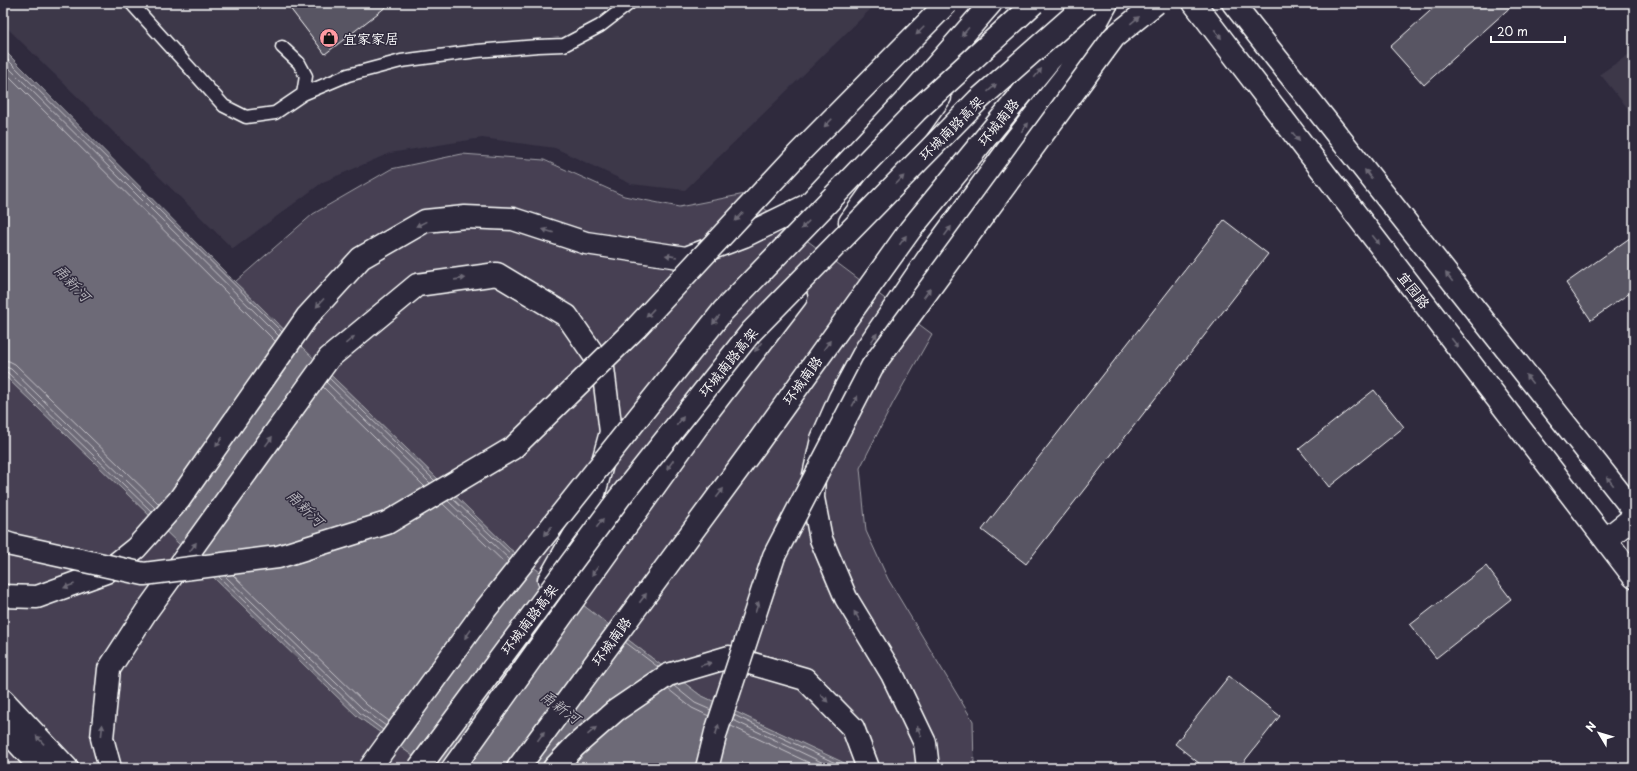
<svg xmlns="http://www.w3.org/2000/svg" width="1637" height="771" viewBox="0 0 1637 771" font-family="'Playpen Sans','LXGW WenKai TC',sans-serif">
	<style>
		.built { fill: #3c3749 }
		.green { fill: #464152; stroke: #a2a0a8 }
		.water { fill: #6d6a77; stroke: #a7a6ad }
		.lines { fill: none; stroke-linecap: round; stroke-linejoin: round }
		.shore { stroke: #c5c3c9; stroke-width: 1 }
		.building { fill: #595564; stroke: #fff }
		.lane-casing { stroke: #fff; stroke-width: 15 }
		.street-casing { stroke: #fff; stroke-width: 25 }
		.secondary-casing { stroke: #fff; stroke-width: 25 }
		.primary-casing { stroke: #fff; stroke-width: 25 }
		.highway-casing { stroke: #fff; stroke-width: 25 }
		.lane { stroke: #2f2a3d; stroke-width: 12 }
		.street { stroke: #2f2a3d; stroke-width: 22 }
		.secondary { stroke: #2f2a3d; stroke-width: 22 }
		.primary { stroke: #2f2a3d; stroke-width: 22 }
		.highway { stroke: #2f2a3d; stroke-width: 22 }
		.highway-bridge-casing { stroke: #fff; stroke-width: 25; stroke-linecap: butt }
		.highway-bridge { stroke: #2f2a3d; stroke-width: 22 }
		.oneway { fill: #6d6a77 }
		.labels { text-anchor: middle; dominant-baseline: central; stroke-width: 3; stroke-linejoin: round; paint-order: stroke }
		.poi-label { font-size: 14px; fill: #fff; stroke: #2f2a3d; text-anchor: start }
		.street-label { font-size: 14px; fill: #fff; stroke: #2f2a3d }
		.water-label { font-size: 15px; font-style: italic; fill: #b6b4bb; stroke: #2f2a3d }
	</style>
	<rect width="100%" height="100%" fill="#2f2a3d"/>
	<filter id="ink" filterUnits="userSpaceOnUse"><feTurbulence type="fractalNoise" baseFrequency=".025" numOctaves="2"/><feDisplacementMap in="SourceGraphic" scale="8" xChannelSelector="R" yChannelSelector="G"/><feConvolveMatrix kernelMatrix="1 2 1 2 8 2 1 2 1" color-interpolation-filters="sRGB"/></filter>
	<g filter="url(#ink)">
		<!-- built -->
		<path class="built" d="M3,3H877L685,190L631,184L555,148L482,138L390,153L323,182L233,249L3,24Z
			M1634,51V116L1600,74Z"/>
		<!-- green -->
		<path class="green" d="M462,154L544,160L624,196L679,207L745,194L932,334L893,403L860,468L866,531L888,579L973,721L974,768H854L700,695L510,549L235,282L313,214L391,169Z
			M3,374L357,716L430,768H3Z"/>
		<!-- water -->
		<path class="water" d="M3,49L235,282L510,549L700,695L855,768H430L357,716L3,374Z"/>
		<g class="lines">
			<!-- shore -->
			<path class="shore" d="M3,55L282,332
				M3,62L279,336
				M3,70L275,341
				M3,360L9,361L15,364L159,504
				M3,366L11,369L155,508
				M3,371L7,372L152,512
				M329,378L435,481
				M326,382L430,483
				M323,387L425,487
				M452,498L513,556
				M448,501L510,560
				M443,504L506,564
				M233,575L367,705L389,721
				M225,576L363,709L386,726
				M219,577L360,713L383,730
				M625,642L658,667
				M674,686L695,703L711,710
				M668,689L692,708L709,716
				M734,715L846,768
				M733,720L834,768
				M731,726L820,768"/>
		</g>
		<!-- building -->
		<path class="building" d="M286,3H391L325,54Z
			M1439,3H1515L1424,85L1390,47Z
			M1224,220L1268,254L1026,564L982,530Z
			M1634,235V290L1591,320L1566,283Z
			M1374,390L1404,427L1329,487L1299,449Z
			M1486,566L1511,599L1436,658L1410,625Z
			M1229,676L1280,716L1239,768H1205L1175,744Z"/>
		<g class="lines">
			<!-- lane casing -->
			<g class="lane-casing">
				<path id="lane" d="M131,3L224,106L246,117L275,113L303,94L306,76L299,63L282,47
					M303,94L348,75L401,61L477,51L538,46L564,45L600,26L630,3"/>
			</g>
			<!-- street casing -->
			<g class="street-casing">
				<path id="street" d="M1606,539L1634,517"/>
			</g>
			<!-- secondary casing -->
			<g class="secondary-casing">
				<path id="secondary" d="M1194,3L1634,577
					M1233,3L1634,511"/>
			</g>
			<!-- primary casing -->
			<g class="primary-casing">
				<path id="primary" d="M850,222L940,97
					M3,596L37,597L106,572L136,548L179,500L307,317L361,258L425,221L465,217L513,219L586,243L686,258L744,236L808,205L909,97L991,3
					M3,700L67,768
					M110,768L102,738L109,669L146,612L329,358L417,285L497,274L567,316L603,368L611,432L590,508L549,580
					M453,768L709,410L796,297
					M518,768L756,445L910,230L1046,64L1101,3
					M554,768L575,746L615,711L668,675L729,657L805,679L853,728L868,768"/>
			</g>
			<!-- highway casing -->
			<g class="highway-casing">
				<path id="highway" d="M3,727L41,768
					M928,768L925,743L892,674L846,598L821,539L813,498L814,475L822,439L840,398L867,348L929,257L1007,151L1068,73L1107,3"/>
			</g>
			<!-- lane -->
			<use href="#lane" class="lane"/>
			<!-- street -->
			<use href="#street" class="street"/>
			<!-- secondary -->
			<use href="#secondary" class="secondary"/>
			<!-- primary -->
			<use href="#primary" class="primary"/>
			<!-- highway -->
			<use href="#highway" class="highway"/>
			<!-- highway-bridge casing -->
			<g class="highway-bridge-casing">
				<path id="highway-bridge" d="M3,542L12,545L144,574L278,557L387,523L513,448L636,328L799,153L947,3
					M370,768L481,615L723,311L916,111L1034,3
					M419,768L620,497L751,332L978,100L1088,3
					M707,768L716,732L774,556L872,367L1114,37L1156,3"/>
			</g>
			<!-- highway-bridge -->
			<use href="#highway-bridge" class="highway-bridge"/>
		</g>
		<!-- one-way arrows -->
		<defs><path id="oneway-solid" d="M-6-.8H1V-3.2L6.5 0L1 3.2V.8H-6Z"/></defs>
		<g class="oneway">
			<use href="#oneway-solid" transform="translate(1135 20) rotate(-39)"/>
			<use href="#oneway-solid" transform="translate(920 31) rotate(135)"/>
			<use href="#oneway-solid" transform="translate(965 32) rotate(131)"/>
			<use href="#oneway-solid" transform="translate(1218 34) rotate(53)"/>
			<use href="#oneway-solid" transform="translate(1038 73) rotate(-51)"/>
			<use href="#oneway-solid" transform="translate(992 88) rotate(-41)"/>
			<use href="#oneway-solid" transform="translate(828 123) rotate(135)"/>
			<use href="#oneway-solid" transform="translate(1025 127) rotate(-52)"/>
			<use href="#oneway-solid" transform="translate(1296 137) rotate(53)"/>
			<use href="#oneway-solid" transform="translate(1368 174) rotate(-128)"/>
			<use href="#oneway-solid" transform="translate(900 180) rotate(-46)"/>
			<use href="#oneway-solid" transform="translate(739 217) rotate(133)"/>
			<use href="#oneway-solid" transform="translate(421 224) rotate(154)"/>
			<use href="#oneway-solid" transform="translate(805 225) rotate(134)"/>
			<use href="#oneway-solid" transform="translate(548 231) rotate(-162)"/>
			<use href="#oneway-solid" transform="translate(948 231) rotate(-54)"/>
			<use href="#oneway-solid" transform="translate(903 240) rotate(-54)"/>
			<use href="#oneway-solid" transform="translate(1376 240) rotate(52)"/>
			<use href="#oneway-solid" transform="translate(671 256) rotate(-171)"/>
			<use href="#oneway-solid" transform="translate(1449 277) rotate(-128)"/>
			<use href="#oneway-solid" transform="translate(460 279) rotate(-8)"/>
			<use href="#oneway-solid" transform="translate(927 293) rotate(-54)"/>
			<use href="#oneway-solid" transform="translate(320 303) rotate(132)"/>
			<use href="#oneway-solid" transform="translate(650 313) rotate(133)"/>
			<use href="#oneway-solid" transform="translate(716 320) rotate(128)"/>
			<use href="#oneway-solid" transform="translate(874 338) rotate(-56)"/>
			<use href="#oneway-solid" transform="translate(350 340) rotate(-40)"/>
			<use href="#oneway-solid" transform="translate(1455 343) rotate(52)"/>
			<use href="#oneway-solid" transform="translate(827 345) rotate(-54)"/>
			<use href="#oneway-solid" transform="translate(758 347) rotate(127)"/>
			<use href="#oneway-solid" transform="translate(1529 379) rotate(-128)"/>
			<use href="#oneway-solid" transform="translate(855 401) rotate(-62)"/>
			<use href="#oneway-solid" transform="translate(680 421) rotate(-52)"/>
			<use href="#oneway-solid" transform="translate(269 441) rotate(-54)"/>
			<use href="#oneway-solid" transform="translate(219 442) rotate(125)"/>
			<use href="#oneway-solid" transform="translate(670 465) rotate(125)"/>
			<use href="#oneway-solid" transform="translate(1610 481) rotate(-128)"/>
			<use href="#oneway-solid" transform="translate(720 493) rotate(-53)"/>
			<use href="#oneway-solid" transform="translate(600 523) rotate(-53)"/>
			<use href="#oneway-solid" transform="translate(548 531) rotate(128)"/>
			<use href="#oneway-solid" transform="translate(193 547) rotate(-54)"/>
			<use href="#oneway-solid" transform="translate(595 571) rotate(125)"/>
			<use href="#oneway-solid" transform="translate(69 586) rotate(160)"/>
			<use href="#oneway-solid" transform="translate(643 598) rotate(-53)"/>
			<use href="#oneway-solid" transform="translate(757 607) rotate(-72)"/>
			<use href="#oneway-solid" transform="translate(857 616) rotate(-122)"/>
			<use href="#oneway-solid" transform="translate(468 634) rotate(126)"/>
			<use href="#oneway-solid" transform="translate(706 664) rotate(-16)"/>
			<use href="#oneway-solid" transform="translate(824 698) rotate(46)"/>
			<use href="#oneway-solid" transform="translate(102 730) rotate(-84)"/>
			<use href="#oneway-solid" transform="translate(717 730) rotate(-73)"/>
			<use href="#oneway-solid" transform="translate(592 731) rotate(-41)"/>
			<use href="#oneway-solid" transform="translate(919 731) rotate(-115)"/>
			<use href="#oneway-solid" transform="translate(541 736) rotate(-54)"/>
			<use href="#oneway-solid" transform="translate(40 740) rotate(-133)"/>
		</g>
	</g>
	<!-- icons -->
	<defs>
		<g id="shop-disc" transform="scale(1)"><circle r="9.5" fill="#ff9aa2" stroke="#2f2a3d"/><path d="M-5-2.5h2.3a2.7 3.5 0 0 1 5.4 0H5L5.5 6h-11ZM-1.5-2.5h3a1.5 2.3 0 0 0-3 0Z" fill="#111"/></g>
	</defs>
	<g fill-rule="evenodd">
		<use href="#shop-disc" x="329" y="38"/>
	</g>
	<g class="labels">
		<!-- poi labels -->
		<g class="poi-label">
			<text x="343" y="38">宜家家居</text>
		</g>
		<!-- street labels -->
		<g class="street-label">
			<text transform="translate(998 122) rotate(-51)">环城南路</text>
			<text transform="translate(951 128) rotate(-45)">环城南路高架</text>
			<text transform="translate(1414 290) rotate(52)">宜园路</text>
			<text transform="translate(728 362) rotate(-51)">环城南路高架</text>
			<text transform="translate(802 380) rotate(-54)">环城南路</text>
			<text transform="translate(529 619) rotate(-53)">环城南路高架</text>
			<text transform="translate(611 641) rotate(-54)">环城南路</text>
		</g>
		<!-- water labels -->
		<g class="water-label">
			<text transform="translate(73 282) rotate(46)">甬新河</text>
			<text transform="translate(306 507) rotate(44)">甬新河</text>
			<text transform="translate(561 706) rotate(36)">甬新河</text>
		</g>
	</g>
	<!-- margin -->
	<rect width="1637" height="771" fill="none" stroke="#2f2a3d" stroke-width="16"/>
	<rect x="8" y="8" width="1621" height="755" fill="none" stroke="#fff" stroke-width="1.5" filter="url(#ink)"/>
	<!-- north arrow -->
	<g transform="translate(1599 733) rotate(308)" stroke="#2f2a3d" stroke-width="3" paint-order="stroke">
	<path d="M0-3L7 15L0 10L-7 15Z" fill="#ffffff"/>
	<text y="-6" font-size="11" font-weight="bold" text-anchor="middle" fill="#ffffff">N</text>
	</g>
	<!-- scale -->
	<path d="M1491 36v6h74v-6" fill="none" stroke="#ffffff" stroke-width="2"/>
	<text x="1497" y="36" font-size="12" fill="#ffffff" stroke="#2f2a3d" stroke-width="3" paint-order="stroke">20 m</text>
</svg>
